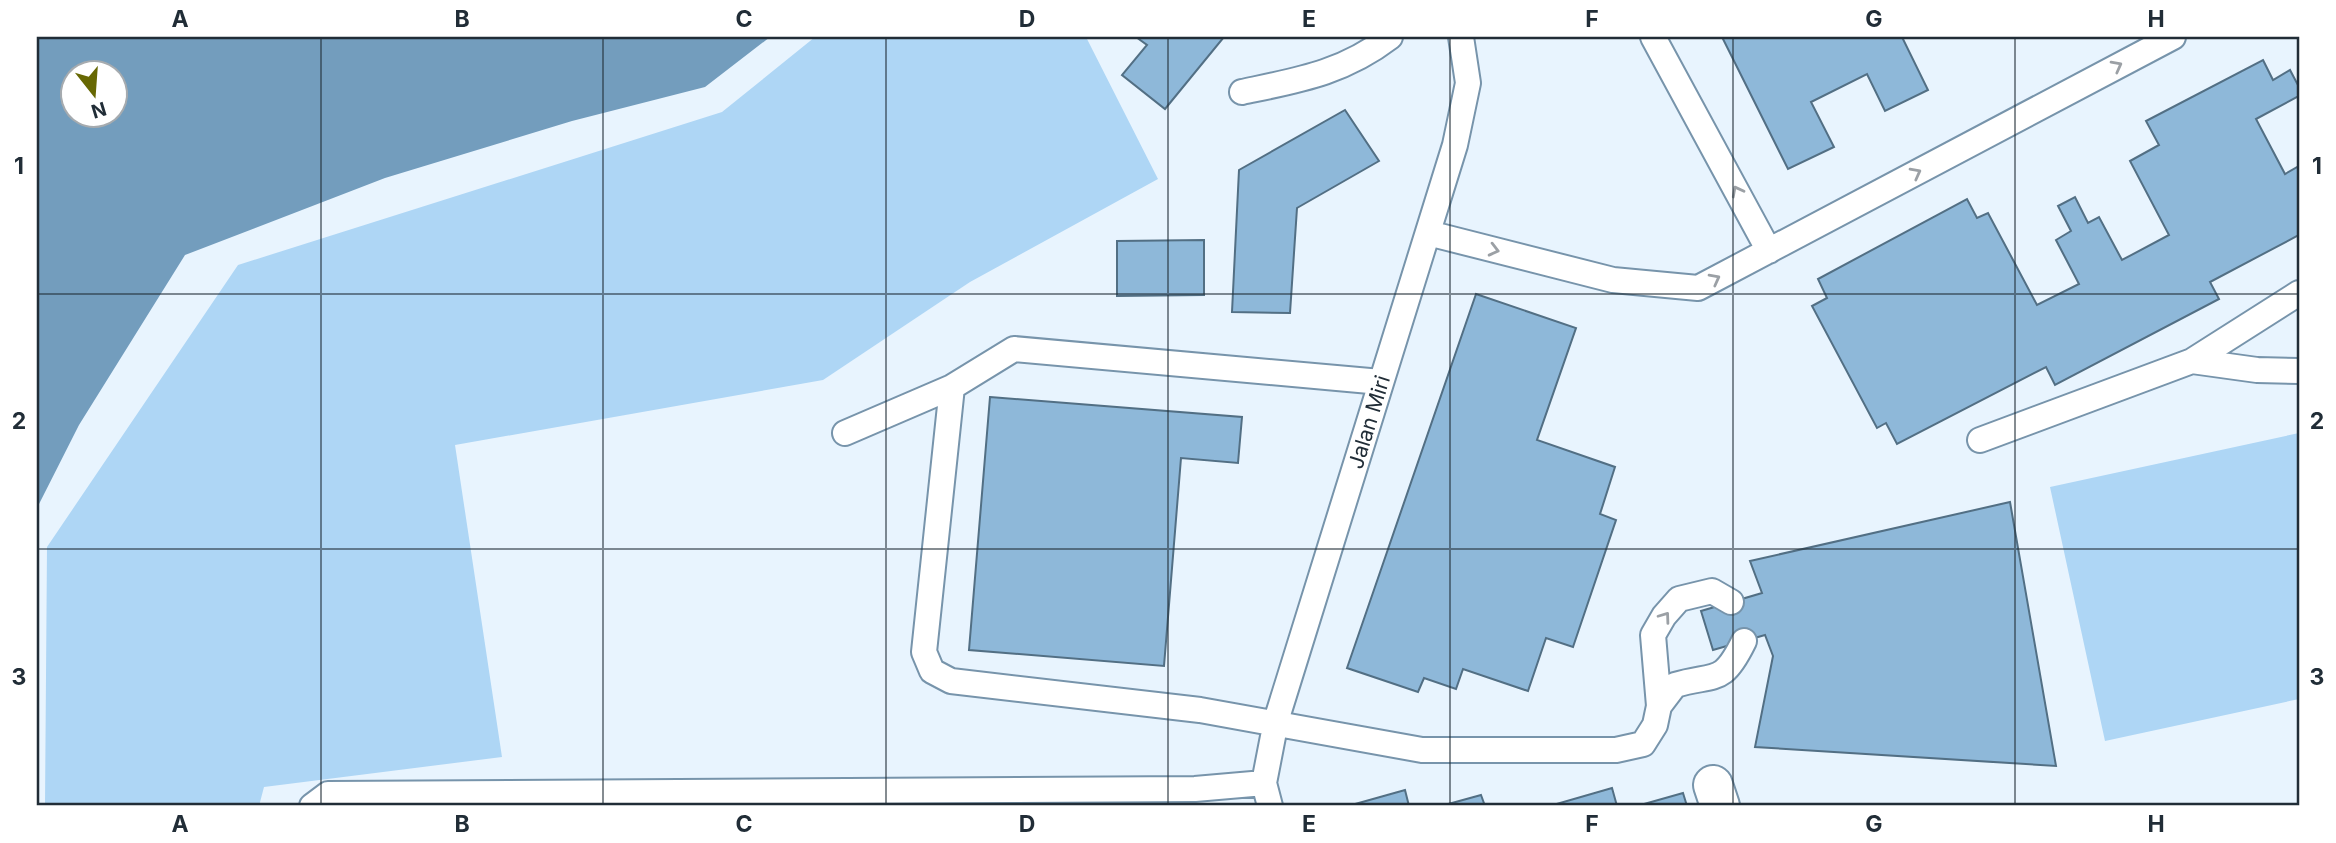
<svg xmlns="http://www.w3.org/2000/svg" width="2336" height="843" viewBox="0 0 2336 843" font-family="Inter,sans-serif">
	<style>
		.green { fill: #aed6f5 }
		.water { fill: #739dbd; fill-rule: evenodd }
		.building { fill: #8eb8d9; stroke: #526f84; stroke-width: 2 }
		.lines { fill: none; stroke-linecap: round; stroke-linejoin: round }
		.lane-casing { stroke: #7794ab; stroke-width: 28 }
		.street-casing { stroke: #7794ab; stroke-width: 42 }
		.lane { stroke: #fff; stroke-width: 24 }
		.street { stroke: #fff; stroke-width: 38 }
		.oneway { stroke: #9ba0a5 }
		.grid { fill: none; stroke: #212d37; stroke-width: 2; stroke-opacity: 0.55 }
		.labels { text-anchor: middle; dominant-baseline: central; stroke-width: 5; stroke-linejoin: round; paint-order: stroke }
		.street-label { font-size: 21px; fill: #212d37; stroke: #fff }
		.neatline { fill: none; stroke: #212d37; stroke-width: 2.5 }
		.grid-label { font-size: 23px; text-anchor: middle; font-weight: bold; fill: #212d37 }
	</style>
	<rect width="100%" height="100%" fill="#e8f4fe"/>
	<!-- green -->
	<path class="green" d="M815,37H1086L1158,179L970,282L823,380L455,445L502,757L264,787L259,806H45L47,547L238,265L722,112Z
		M2299,433V699L2105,741L2050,487Z"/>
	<!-- water -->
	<path class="water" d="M37,37H770L705,87L572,121L385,178L185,255L79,425L37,508ZM74,74H116V116H74Z"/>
	<!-- building -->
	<path class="building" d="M1136,37H1224L1165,109L1122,75L1147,45Z
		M1722,37H1902L1928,90L1885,111L1867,74L1811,102L1834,147L1788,169Z
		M2263,60L2273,80L2290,70L2299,87V96L2256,119L2285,174L2299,166V235L2210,282L2219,299L2055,385L2046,367L1897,444L1886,423L1877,428L1812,306L1827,298L1818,279L1967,199L1977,218L1988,213L2037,305L2079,284L2056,240L2071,231L2058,206L2075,197L2088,223L2099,217L2122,260L2169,235L2130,161L2159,145L2146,121Z
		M1345,110L1379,161L1297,208L1290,313L1232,312L1239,170Z
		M1204,240V295L1117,296V241Z
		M1476,294L1576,328L1537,440L1615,467L1600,514L1616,520L1573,647L1546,638L1528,691L1463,669L1456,689L1424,678L1418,692L1347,668Z
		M990,397L1242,417L1238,463L1181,458L1164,666L969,650Z
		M2010,502L2056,766L1755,747L1773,656L1765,635L1713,650L1701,611L1762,593L1750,561Z
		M1612,788L1617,806H1553V805Z
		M1405,790L1409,806H1348Z
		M1683,793L1687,806H1637Z
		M1481,795L1485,806H1441Z"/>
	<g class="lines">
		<!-- lane casing -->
		<g class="lane-casing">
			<path id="lane" d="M1653,37L1769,251
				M1242,92C1299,80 1343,73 1390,37
				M1428,233L1613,280L1698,288L2173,37
				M2192,361L2257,370L2299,371
				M1381,382L1014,349L952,387L924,652L932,671L951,681L1200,710L1422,750H1616L1643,744L1655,725L1659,706L1653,635L1664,616L1679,599L1712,591L1731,602
				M845,433L952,387
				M1980,440L2192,361L2299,293
				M1659,706L1675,685C1716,673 1722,686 1744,641
				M312,806L328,794L1195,789L1264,783
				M1270,806L1264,783L1276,721L1455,145L1468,83L1461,37"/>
		</g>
		<!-- street casing -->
		<g class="street-casing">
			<path id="street" d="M1713,785L1720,806"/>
		</g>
		<!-- lane -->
		<use href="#lane" class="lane"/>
		<!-- street -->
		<use href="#street" class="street"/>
	</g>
	<!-- one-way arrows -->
	<defs><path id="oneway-chevron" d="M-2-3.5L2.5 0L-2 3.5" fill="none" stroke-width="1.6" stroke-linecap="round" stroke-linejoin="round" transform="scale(1.75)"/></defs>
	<g class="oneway">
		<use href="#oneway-chevron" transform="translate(2117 66) rotate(-28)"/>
		<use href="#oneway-chevron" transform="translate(1916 173) rotate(-28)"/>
		<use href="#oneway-chevron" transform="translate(1737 191) rotate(-118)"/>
		<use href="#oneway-chevron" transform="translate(1494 250) rotate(14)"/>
		<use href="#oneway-chevron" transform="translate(1715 279) rotate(-28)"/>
		<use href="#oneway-chevron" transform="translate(1665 617) rotate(-54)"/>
	</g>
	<!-- grid -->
	<path class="grid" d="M321,37V806M603,37V806M886,37V806M1168,37V806M1450,37V806M1733,37V806M2015,37V806M37,294H2299M37,549H2299"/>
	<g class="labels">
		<!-- street labels -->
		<g class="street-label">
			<text transform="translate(1369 422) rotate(-73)">Jalan Miri</text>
		</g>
	</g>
	<!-- border -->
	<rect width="2336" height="843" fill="none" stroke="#ffffff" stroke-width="77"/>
	<!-- north arrow -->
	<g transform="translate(94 94) rotate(163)"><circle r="33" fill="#ffffff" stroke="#a6abaf" stroke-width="2"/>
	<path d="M0-5L12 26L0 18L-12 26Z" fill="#676803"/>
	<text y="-10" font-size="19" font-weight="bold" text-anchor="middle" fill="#212d37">N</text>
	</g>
	<rect x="38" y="38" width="2260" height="766" class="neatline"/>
	<g class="grid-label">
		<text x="180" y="27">A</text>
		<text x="462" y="27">B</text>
		<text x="744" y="27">C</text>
		<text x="1027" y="27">D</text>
		<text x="1309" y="27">E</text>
		<text x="1592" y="27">F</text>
		<text x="1874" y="27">G</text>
		<text x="2156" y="27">H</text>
		<text x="19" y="174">1</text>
		<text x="2317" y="174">1</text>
		<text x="19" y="429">2</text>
		<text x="2317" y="429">2</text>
		<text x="19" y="685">3</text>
		<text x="2317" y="685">3</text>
		<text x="180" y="832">A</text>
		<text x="462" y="832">B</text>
		<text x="744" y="832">C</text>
		<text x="1027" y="832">D</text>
		<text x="1309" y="832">E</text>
		<text x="1592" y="832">F</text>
		<text x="1874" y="832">G</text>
		<text x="2156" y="832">H</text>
	</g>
</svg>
